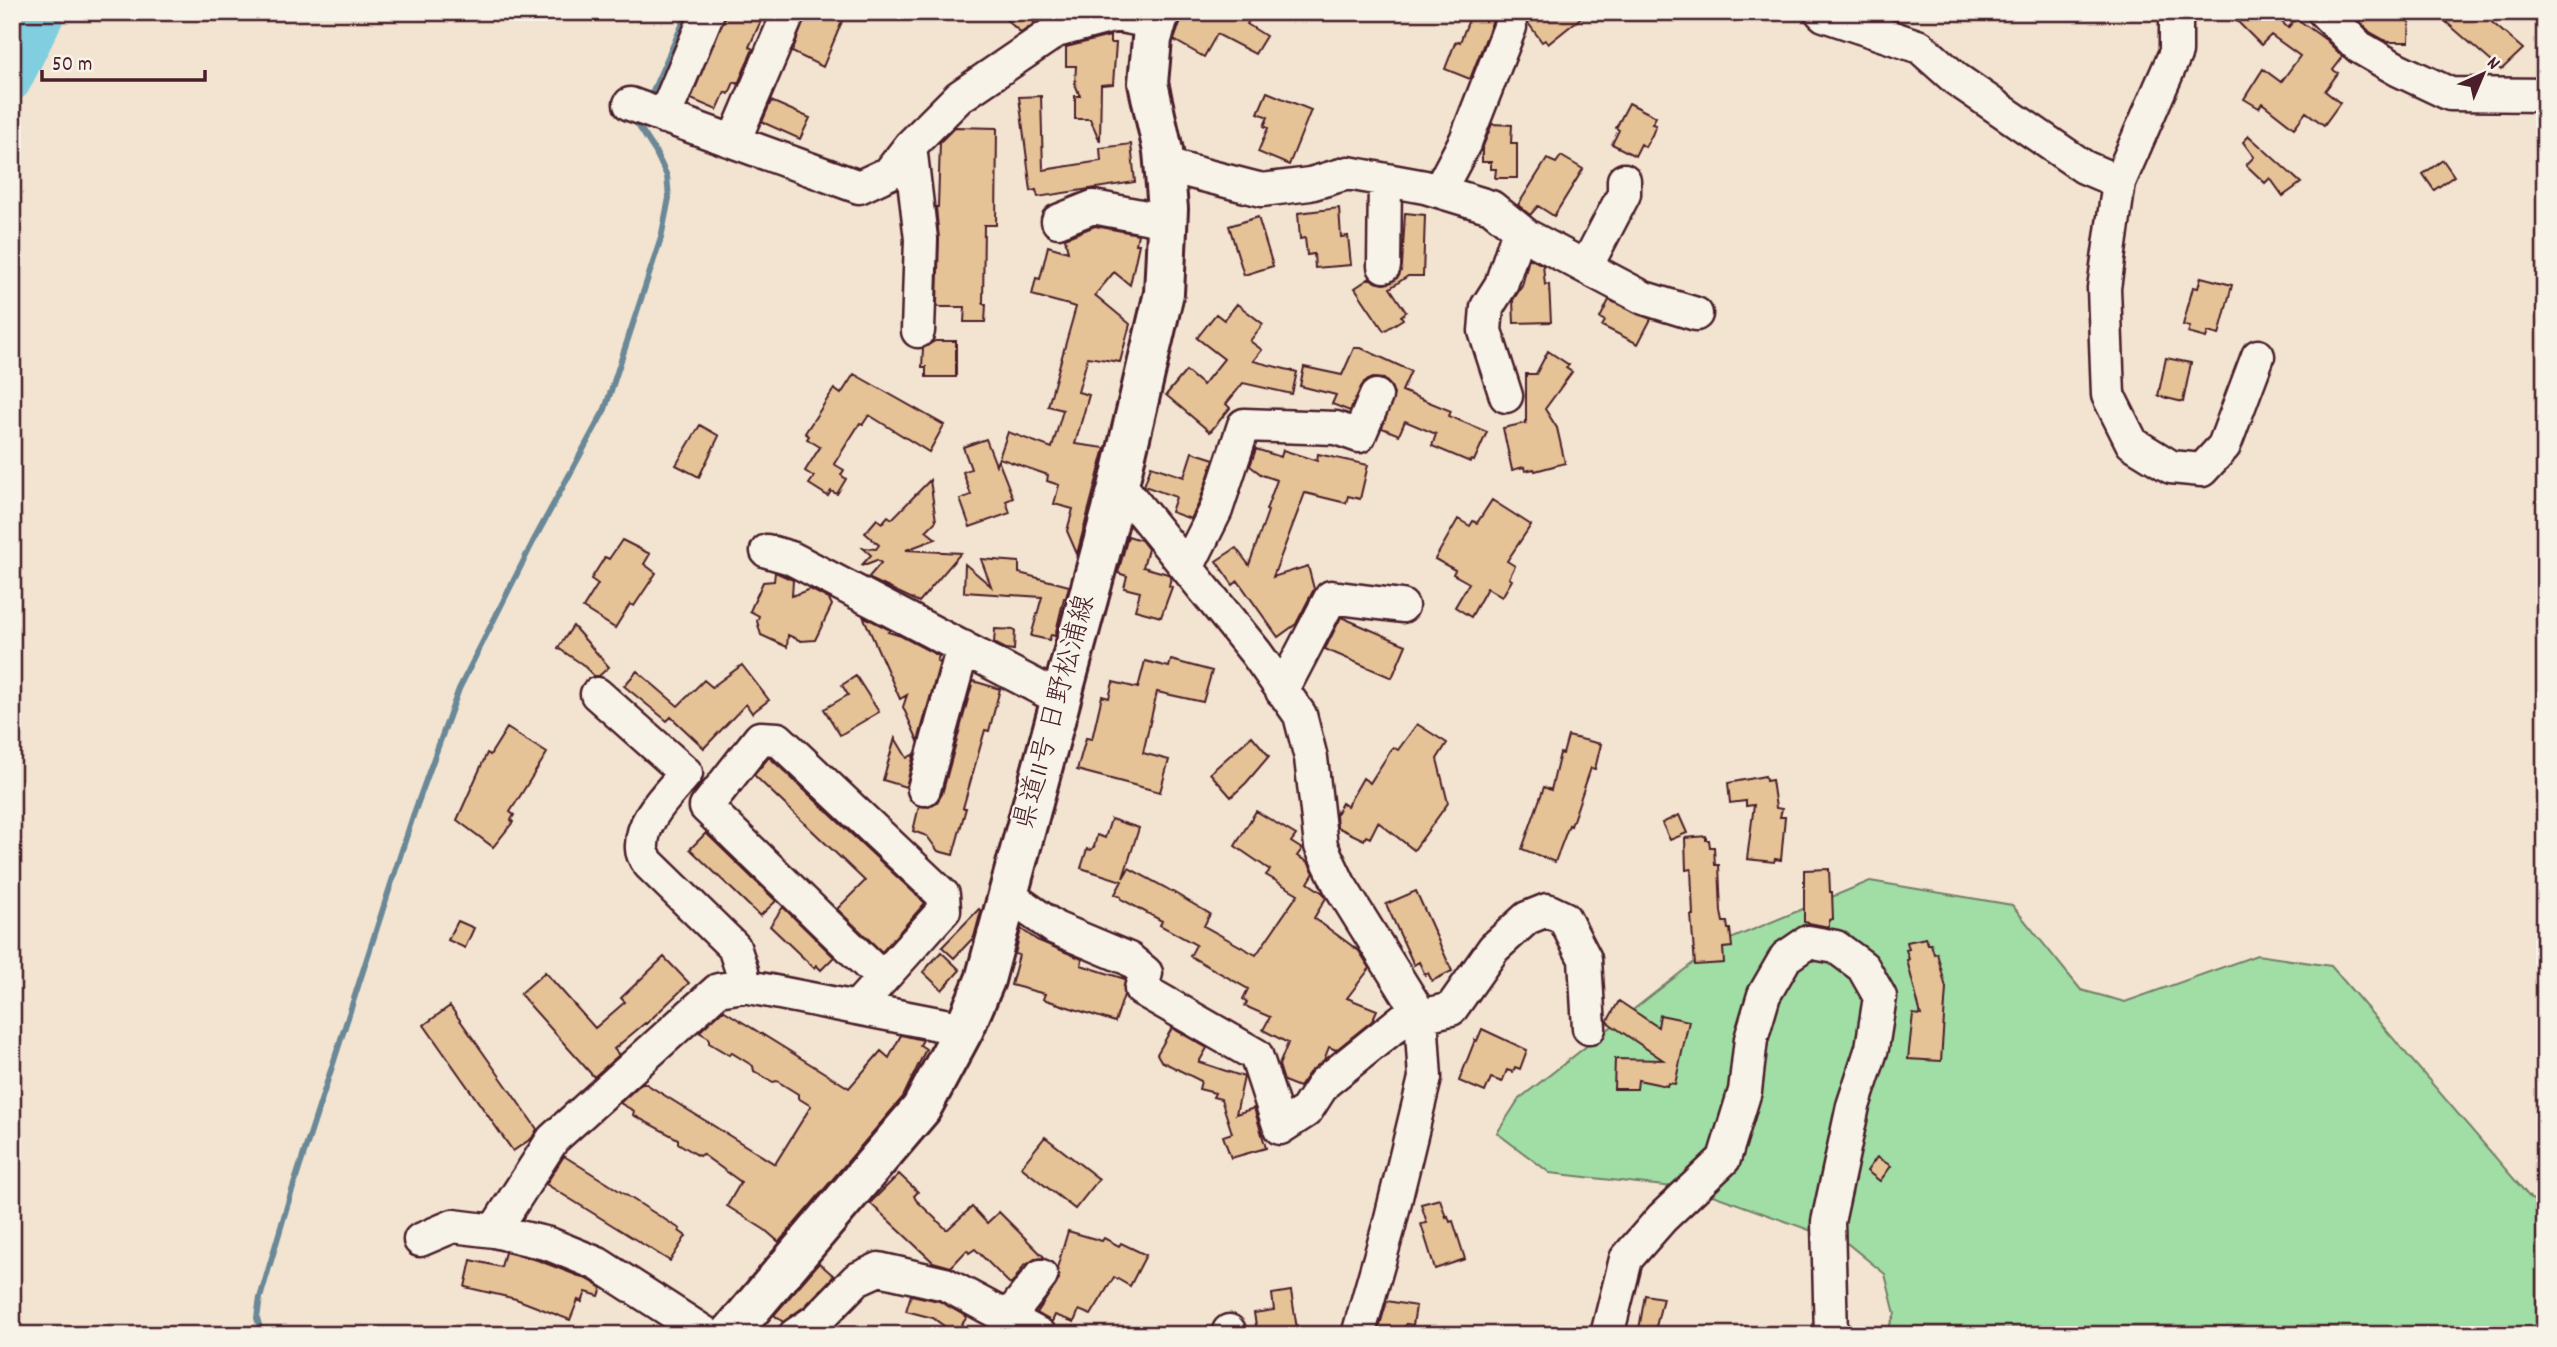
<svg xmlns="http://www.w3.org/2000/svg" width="2557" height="1347" viewBox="0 0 2557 1347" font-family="Dekko,'Klee One',sans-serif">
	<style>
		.green { fill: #a0dea5; stroke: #757e68; stroke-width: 2 }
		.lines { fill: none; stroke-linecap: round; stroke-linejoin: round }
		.stream { stroke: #6a8897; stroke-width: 6 }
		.river { stroke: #80cedf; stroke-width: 38 }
		.building { fill: #e6c297; stroke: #4a1f2b; stroke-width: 2 }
		.minor-casing { stroke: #4a1f2b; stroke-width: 37 }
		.major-casing { stroke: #4a1f2b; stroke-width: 44 }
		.minor { stroke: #f7f3e8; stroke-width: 32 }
		.major { stroke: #f7f3e8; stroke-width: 38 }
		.labels { text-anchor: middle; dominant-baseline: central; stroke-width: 5; stroke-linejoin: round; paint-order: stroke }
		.street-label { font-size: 28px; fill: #4a1f2b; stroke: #f7f3e8 }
	</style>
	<rect width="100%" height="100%" fill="#f2e4d0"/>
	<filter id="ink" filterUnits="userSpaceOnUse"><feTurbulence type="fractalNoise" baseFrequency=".0143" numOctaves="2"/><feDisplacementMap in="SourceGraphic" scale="14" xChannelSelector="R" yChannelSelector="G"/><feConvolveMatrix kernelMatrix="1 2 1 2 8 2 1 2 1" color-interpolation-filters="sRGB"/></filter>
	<g filter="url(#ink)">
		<!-- green -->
		<path class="green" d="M1870,881L2012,905L2081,990L2125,1002L2257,955L2331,966L2531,1199L2545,1205V1335H1885L1895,1314L1885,1274L1848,1244L1699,1190L1550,1173L1497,1133L1519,1099L1716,945Z"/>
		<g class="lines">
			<!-- stream -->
			<path class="stream" d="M648,102L688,12
				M262,1335L257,1318L260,1298L288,1203L413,816L459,689L533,542L605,409L661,238L669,198L667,176L655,151L638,125L641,118"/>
			<!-- river -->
			<path class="river" d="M12,82L47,12"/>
		</g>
		<!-- building -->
		<path class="building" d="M726,12H765L749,47L753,49L738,84L734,82L729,94L725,92L717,110L691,99Z
			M807,12H846L823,67L792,52Z
			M998,12H1043L1032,25L1021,33Z
			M1184,12H1254L1247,24L1266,36L1255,54L1217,34L1204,57L1174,40Z
			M1472,12H1499L1493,20L1470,79L1445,69L1455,43L1458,41L1460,42Z
			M1520,12H1588L1548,44L1545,40L1542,42Z
			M2228,12H2272L2288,28L2296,18L2326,40L2343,57L2333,70L2338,73L2325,91L2340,103L2324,125L2306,112L2294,128L2262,103L2259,108L2244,99L2263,69L2281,82L2300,56L2271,35L2261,45Z
			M2350,12H2410L2409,42H2388L2370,32Z
			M2455,12H2480L2523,49L2501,70L2446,22Z
			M1110,36V43H1116L1113,84L1101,85L1100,141L1090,119H1075V96H1080L1075,84L1076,66H1066V47Z
			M1267,92L1311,110L1289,165L1258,152L1268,128L1264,126L1268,117L1258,113Z
			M1041,96L1043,170L1101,161L1100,148L1131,144L1135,182L1038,197L1036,190L1031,191L1019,97Z
			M771,101L810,118L800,139L762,122Z
			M1629,103L1656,117L1652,124L1656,125L1652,135L1645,147L1641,144L1635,156L1612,144L1619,130L1616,128Z
			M1492,124L1512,125L1511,143H1517V178H1495L1496,169H1491V162H1482V149Z
			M955,127L997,128L996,225H984L983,304H986L985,322H964L965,307H939L937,304L939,239L936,207H938L940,142Z
			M2249,136L2301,183L2283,196L2270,178L2265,183L2246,165L2254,157L2243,142Z
			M1561,156L1583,169L1554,216L1538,206L1530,215L1518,205L1547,159L1556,163Z
			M2443,160L2454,176L2434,190L2423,174Z
			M1339,208L1341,237L1348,236L1351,265L1315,268L1314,254L1307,255L1305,238L1300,239L1298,213Z
			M1405,213L1425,215L1423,276H1408L1390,288L1406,312L1401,316L1403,319L1384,331L1355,288L1370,278L1375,282L1384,284L1392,282L1399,276L1402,266Z
			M1258,217L1273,266L1244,275L1229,226Z
			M1095,226L1138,234L1136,244H1139L1130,285L1114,272L1095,295L1130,324L1120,362L1088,357L1078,392L1089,395L1075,444L1105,448L1077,554L1067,531L1073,509L1054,504L1059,485L1047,481L1048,475L999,458L1008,432L1052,448L1063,410L1048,406L1076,307L1032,295L1036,278L1040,279L1048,246L1068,252L1065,238Z
			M1529,258L1543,265L1545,285L1549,284L1551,322L1514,323L1513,300L1522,286Z
			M2201,277L2232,285L2219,335L2208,332L2206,338L2188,333L2190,327L2183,325L2193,287L2198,288Z
			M1609,300L1651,319L1638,344L1602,326L1605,321L1600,318Z
			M1237,304L1263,324L1250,341L1262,350L1253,361L1297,372L1292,394L1243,383L1226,404L1230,408L1210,432L1166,395L1186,371L1203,385L1224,359L1197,338L1216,314L1224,320Z
			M935,341H956V377H926V367H922L923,348Z
			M1354,348H1361L1411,371L1402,391L1451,411L1449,416L1487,432L1474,461L1471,460L1470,462L1432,446L1436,434L1405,421L1399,435L1382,428L1394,394L1391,386L1384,379L1373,378L1364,382L1350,411L1332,404L1336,395L1300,386L1304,367L1342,375Z
			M1548,351L1569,365L1566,368L1572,372L1545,409L1557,428L1565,463L1535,471L1534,469L1525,471L1524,467L1512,470L1503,428L1526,423V374H1536Z
			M2166,358L2191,363L2183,402L2158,396Z
			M854,374L944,425L929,452L869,415L863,424L860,423L834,464L844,470L841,475L846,479L837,494L831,491L828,496L809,484L814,477L805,471L820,447L807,439L809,436L805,433L834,389L841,394Z
			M700,425L719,436L699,477L676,465Z
			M986,439L996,465L998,460L1013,498L1006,501L1010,513L970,527L960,499L971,495L963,472L971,469L963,447Z
			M1256,449L1281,457L1283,450L1317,461L1318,454L1368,465L1360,499L1348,496L1346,503L1305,493L1273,577L1308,566L1314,589L1296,624L1278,637L1238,581L1233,585L1216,561L1236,548L1249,565L1268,511L1266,510L1277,480L1262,475L1250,466Z
			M1192,452L1214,459L1199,503L1191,519L1171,512L1176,497L1144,486L1151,466L1184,477Z
			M930,480L936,521L926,531L936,539L906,550L961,553L919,602L868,578L881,563L877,560L861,566L871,555L863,548L876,549L879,545L865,533L877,519L882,523L888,516L892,519Z
			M1492,500L1531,525L1507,561L1515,566L1509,578L1512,580L1502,597L1487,588L1471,617L1455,607L1469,583L1453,574L1455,570L1435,559L1458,519L1470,526L1473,521L1477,523Z
			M1128,536L1141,540L1148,549L1143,567L1168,574L1171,577L1169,586L1172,587L1161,617L1135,610L1140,592L1124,588L1127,576L1118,573Z
			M622,540L650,554L644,564L656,573L634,606L630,604L615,628L583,608L598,584L591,579L605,557L609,559Z
			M981,559L1019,562V573L1069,586L1066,598H1064L1055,636L1051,635L1049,640L1031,636L1042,597L964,592L965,564L991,586Z
			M775,572L793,580L792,596L810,589L829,599L832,605L815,640L801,641L788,635L787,647L761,635L757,621L759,616L750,611L763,582L774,581Z
			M863,616L890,630L888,632L901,636L939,656L937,661L940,662L918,741L903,707L907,695L900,699Z
			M1341,617L1406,645L1392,678L1325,649Z
			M573,626L609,667L599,676H594L582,664L558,648Z
			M995,629L1015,630L1014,650L1006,649L994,643Z
			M1171,660L1212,671L1203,702L1157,692L1143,753L1169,760L1160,792L1077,770L1086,738L1092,739L1102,696L1109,698L1113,682L1138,688L1145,661L1169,667Z
			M742,665L769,700L752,713L746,704L704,748L671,717L667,721L624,686L637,671L678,706L704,680L712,687Z
			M856,676L879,712L840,735L824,709L848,695L842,685Z
			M973,681L1000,689L989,731L985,730L963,808H966L953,855L938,851L927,836L913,831L919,806L929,807L937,802L942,794Z
			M1417,724L1447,743L1437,759L1448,803L1414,850L1378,822L1370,838L1366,836L1364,840L1337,827L1336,814L1342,803L1347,806L1363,778L1370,783L1393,747L1398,750Z
			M507,728L547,753L510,812L514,815L511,820L513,822L493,847L457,820L487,753L490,755Z
			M1252,736L1269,756L1246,783L1231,797L1210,773Z
			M1568,736L1601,744L1595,769L1591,768L1571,826L1569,825L1555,862L1522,849L1544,787L1551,790L1560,753L1563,754Z
			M895,738L907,758L914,754L906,787L883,780Z
			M769,757L925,903L882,952L837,909L865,881L754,775Z
			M1765,776L1766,781L1772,780L1776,808L1782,809L1780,817H1785L1781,860L1775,859L1774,862L1747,859L1754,805L1746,806V801L1730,803L1728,783Z
			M1256,811L1296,835L1291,842L1302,849L1297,856L1308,862L1314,873L1308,883L1323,893L1326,898L1314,918L1359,951L1370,968L1347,998L1377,1010L1372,1021L1336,1050L1329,1047L1324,1060L1309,1073L1299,1087L1284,1081L1279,1065L1288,1043L1263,1030L1270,1017L1245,1006L1247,1002L1243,999L1248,989L1190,956L1196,945L1160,925L1162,921L1121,899V897L1115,894L1122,881L1081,868L1087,849L1091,850L1094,847L1097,835L1105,838L1111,819L1139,828L1123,878L1129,868L1166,888L1210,914L1204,926L1256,955L1298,894L1266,875L1270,870L1235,846Z
			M1679,815L1687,833L1670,840L1662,823Z
			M706,833L776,901L760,916L690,849Z
			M1706,836V840H1709L1710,847H1714L1715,865H1719L1721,912L1723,922H1727L1728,929H1730L1732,947L1723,948L1724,963L1695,965L1691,915H1693L1691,869L1686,870L1685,838Z
			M1829,869L1830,892H1832L1833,919L1829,920V927L1804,922V870Z
			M1416,891L1452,971L1432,981L1428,973L1425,975L1419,962L1414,965L1386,904Z
			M783,907L834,957L821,970L816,965L814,968L770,926Z
			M979,909L981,911L974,937L954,958L942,947Z
			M458,921L474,928L465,948L448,940Z
			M1021,929L1037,940L1082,959L1081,965L1125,979L1124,995L1115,1022L1043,999L1045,994L1011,985L1019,955L1015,954Z
			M1926,938L1928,944H1931L1934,954L1937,953L1946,988L1941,1061L1908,1059L1913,1014L1921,1015L1907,960L1909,959L1906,950L1909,949L1907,942Z
			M941,952L960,970L942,990L923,972Z
			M664,957L689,983L646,1024L645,1023L614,1049L619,1055L594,1077L520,994L545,972L595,1028L625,1002L621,998Z
			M1619,1001L1658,1027L1660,1015L1689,1021L1675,1084L1668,1083L1667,1086L1638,1080L1637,1089H1614L1615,1059L1663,1060L1607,1022Z
			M450,1006L537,1129L532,1138L513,1151L424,1025Z
			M723,1010L849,1088L881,1051L889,1058L901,1035L923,1040L920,1045L926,1049L903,1097L779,1242L765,1230L727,1206L741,1182L702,1154L699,1156L678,1143V1139L633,1115L634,1111L620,1103L643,1082L775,1164L811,1106L798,1098V1094L777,1081L773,1082L754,1071L753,1066L732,1053L729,1055L709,1043V1038L699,1032Z
			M1172,1028L1207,1048L1199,1062L1244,1077L1236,1114L1254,1108L1266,1148L1231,1158L1223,1136L1232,1133L1221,1099L1213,1097L1215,1093L1199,1089L1201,1081L1161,1061L1157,1054Z
			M1482,1029L1527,1050L1520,1069L1515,1067L1513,1072L1507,1070L1502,1082L1491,1078L1485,1092L1459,1081L1475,1040L1477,1041Z
			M1045,1137L1099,1179L1075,1209L1021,1167Z
			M564,1156L680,1229L679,1231L686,1236L670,1261L546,1184Z
			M1877,1157L1891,1166L1880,1181L1867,1171Z
			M899,1174L918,1192L914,1196L916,1200L946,1229H948L972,1207L987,1223L999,1212L1045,1258L1035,1259L1026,1265L1025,1264L1011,1285L975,1249L969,1253L967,1250L951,1267L933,1262L870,1203Z
			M1440,1199L1446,1217L1448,1216L1450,1222L1453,1221L1465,1259L1435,1269L1421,1224L1427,1223L1421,1204Z
			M1068,1231L1102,1241L1104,1238L1119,1246L1121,1243L1146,1255L1130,1286L1114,1277L1091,1315L1079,1310L1074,1322L1055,1315L1052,1322L1037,1313L1059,1279L1057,1268Z
			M505,1252L537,1260L589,1280L602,1288L599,1296L586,1292L582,1302L578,1300L570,1320L516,1299L465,1287L471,1260L501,1267Z
			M819,1263L834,1276L805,1306L783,1322L774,1315Z
			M1291,1291L1298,1335H1262L1261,1330L1257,1331L1254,1313L1274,1310L1272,1294Z
			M911,1295L939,1301L967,1317L955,1334L933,1318L906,1311Z
			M1645,1295L1663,1298L1654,1335H1638Z
			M1387,1301L1416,1306L1413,1325L1406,1324L1404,1335H1377Z"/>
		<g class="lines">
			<!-- minor casing -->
			<g class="minor-casing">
				<path id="minor" d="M1821,12L1824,15L1920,47L1956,79L2084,167L2119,182
					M2176,12V52L2119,182L2104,288L2108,395L2132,443L2171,467L2202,470L2224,446L2258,356
					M2324,12L2359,47L2397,69L2450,94L2545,95
					M630,104L859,187L889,173L910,146L959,97L1056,31L1116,15L1157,23
					M664,117L708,12
					M734,141L789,12
					M910,146L921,239L918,331
					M1164,165L1262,190L1310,184L1348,173L1425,187L1491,207L1527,236L1644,298L1696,314
					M1439,191L1466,140L1510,27
					M1058,221L1093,207L1167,221
					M1384,266L1385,180
					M1586,267L1624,194V180
					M1506,396L1485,331L1487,307L1501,285L1519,230
					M1119,484L1256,653L1300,715L1311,758L1321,846L1339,884L1421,1016L1425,1078L1389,1226L1358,1335
					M767,551L791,558L1061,699
					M1187,568L1216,510L1244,425L1336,428L1359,436L1376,396
					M1282,691L1331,597L1402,606
					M597,694L686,773C669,794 640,819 642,849C642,854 646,860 649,864L734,947L742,971L744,986
					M924,789L963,647
					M1008,895L1055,928L1129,959L1146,973L1141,989L1256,1055L1280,1128L1306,1111L1324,1083L1416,1009
					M856,1008L944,910L943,895L778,739L760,738L706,807L882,978
					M1421,1016L1451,1009L1494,948L1527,918L1547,910L1564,918L1585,959L1589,1028
					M494,1231L553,1139L718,990L744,986L964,1029
					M420,1240L453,1226L494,1231L549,1244L598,1264L708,1335
					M1008,1318L1041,1276
					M1229,1331L1230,1335
					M795,1335L817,1320L857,1279L879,1269L945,1284L1040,1335
					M1607,1335L1626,1259L1662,1218L1724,1159L1745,1091L1751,1039L1764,995L1786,957L1808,942L1836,947L1863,967L1880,997L1872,1048L1853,1106L1828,1222L1831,1335"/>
			</g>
			<!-- major casing -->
			<g class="major-casing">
				<path id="major" d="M729,1335L921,1109L964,1029L985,980L1119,484L1164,293L1168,209L1163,151L1148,83L1152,39L1160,12"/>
			</g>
			<!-- minor -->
			<use href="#minor" class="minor"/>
			<!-- major -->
			<use href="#major" class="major"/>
		</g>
	</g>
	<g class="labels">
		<!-- street labels -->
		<g class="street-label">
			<text transform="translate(1057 713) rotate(-75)">県道11号 日野松浦線</text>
		</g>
	</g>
	<!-- margin -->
	<rect width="2557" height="1347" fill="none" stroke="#f7f3e8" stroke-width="42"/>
	<rect x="21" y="21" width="2515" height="1305" fill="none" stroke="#4a1f2b" stroke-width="2.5" filter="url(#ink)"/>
	<!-- north arrow -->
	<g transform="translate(2483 74) rotate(44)" stroke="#f7f3e8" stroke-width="5" paint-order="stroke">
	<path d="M0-5L12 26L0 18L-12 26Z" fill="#4a1f2b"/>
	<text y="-10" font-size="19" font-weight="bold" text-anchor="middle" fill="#4a1f2b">N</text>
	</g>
	<!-- scale -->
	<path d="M42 70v10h163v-10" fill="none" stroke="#4a1f2b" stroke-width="3.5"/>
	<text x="52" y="70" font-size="21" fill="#4a1f2b" stroke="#f7f3e8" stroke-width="5" paint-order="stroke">50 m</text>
</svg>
